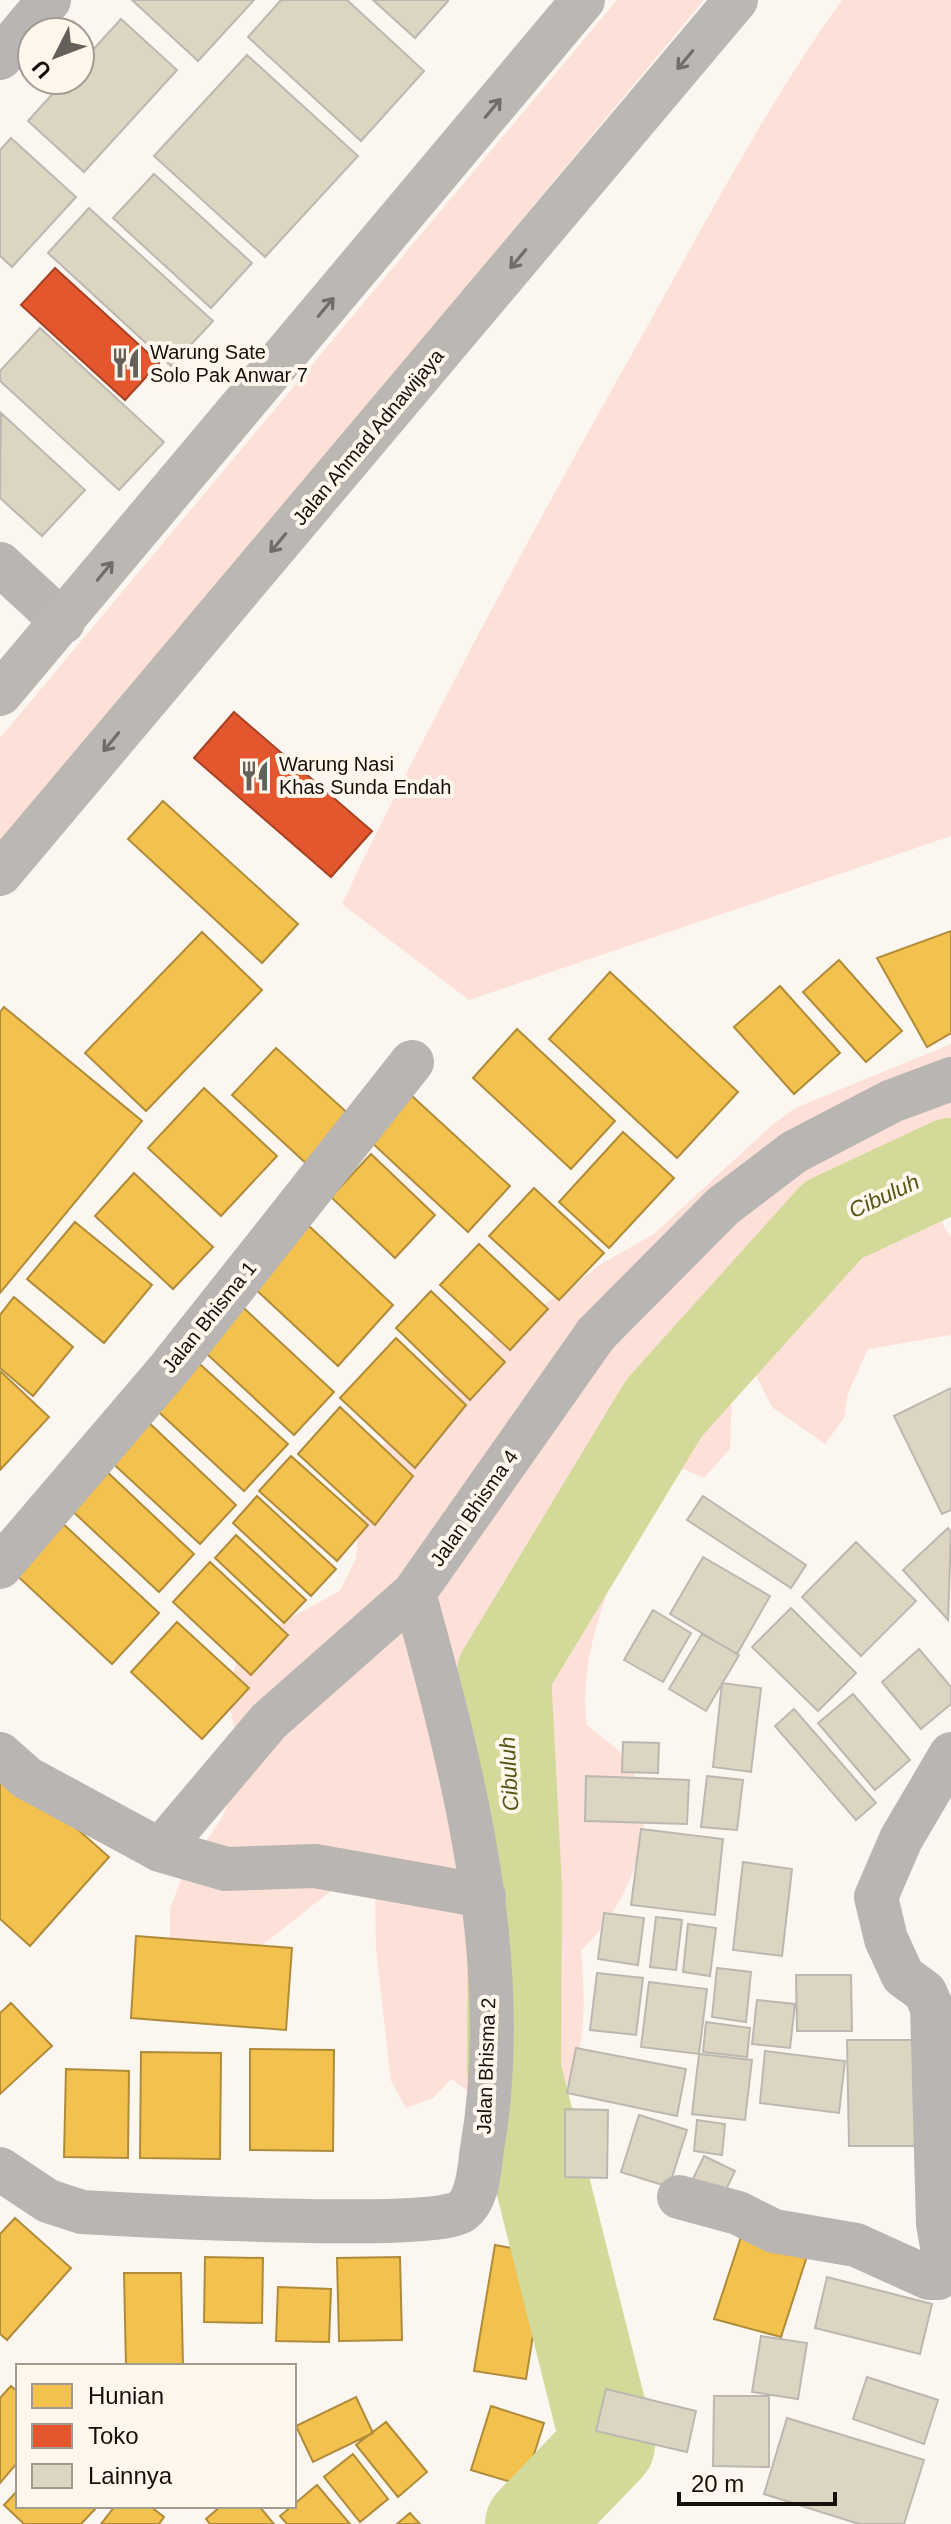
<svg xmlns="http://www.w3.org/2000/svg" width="951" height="2524" viewBox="0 0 951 2524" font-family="Helvetica,sans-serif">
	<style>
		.green { fill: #fde0d7 }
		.homes { fill: #f2c14e; stroke: #b08c3a; stroke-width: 2 }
		.shops { fill: #e4572e; stroke: #a64224; stroke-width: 2 }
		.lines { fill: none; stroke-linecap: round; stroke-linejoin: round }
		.river { stroke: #d3da99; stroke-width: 94 }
		.building { fill: #dcd5c1; stroke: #bbb8b1; stroke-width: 2 }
		.street { stroke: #b9b5b3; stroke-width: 44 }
		.primary { stroke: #bbb8b4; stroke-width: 44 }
		.oneway { stroke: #706c68 }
		.labels { text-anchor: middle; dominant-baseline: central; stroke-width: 8; stroke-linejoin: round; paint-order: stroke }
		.poi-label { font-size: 20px; fill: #15100b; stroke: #fff7ec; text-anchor: start }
		.street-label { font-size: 20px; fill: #15100b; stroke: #fff7ec }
		.water-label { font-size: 22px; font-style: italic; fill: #515816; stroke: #fff7ec }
	</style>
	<rect width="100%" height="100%" fill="#fbf6f0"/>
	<!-- green -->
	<path class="green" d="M617,0H704L0,849V738Z
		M842,0H951V836L469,1000L342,904C436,708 540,517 647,327C709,216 768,103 842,0Z
		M951,1044V1131L919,1160L938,1185L943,1225L951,1237V1335L868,1349L848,1393L844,1418L825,1444L772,1407L734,1332L730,1449L704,1478L674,1465C661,1477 646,1490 638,1506C633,1515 633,1526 629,1536C606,1595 578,1660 587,1725C599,1736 619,1748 628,1762C668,1823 626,1907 581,1951C585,1999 589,2065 554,2105C541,2119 525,2127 508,2136L485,2122L475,2096L451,2079L433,2098L406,2108L391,2081L376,1949L375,1887L346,1881C310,1904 281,1935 244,1956L170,1942V1908L184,1873L222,1818L233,1791L241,1756L227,1694L236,1664L255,1637L340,1591L356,1559L362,1493L369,1463L435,1383L484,1343L577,1283L601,1264L654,1234L771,1126L795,1108Z"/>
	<!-- homes -->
	<path class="homes" d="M163,801L298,924L262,963L128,839Z
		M951,931V1033L927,1047L877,958Z
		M202,932L262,990L146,1111L85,1053Z
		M839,960L902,1031L866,1062L803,992Z
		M610,972L738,1092L677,1158L549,1039Z
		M780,986L840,1053L794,1094L734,1027Z
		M4,1007L142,1121L0,1293V1012Z
		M517,1029L615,1121L571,1169L473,1078Z
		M276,1048L353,1118L309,1166L232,1095Z
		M204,1088L277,1156L221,1216L148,1148Z
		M412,1096L510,1186L468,1232L370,1141Z
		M623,1132L674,1178L609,1248L559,1202Z
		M371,1154L435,1215L395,1258L331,1197Z
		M134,1173L213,1247L173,1289L95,1216Z
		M534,1188L604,1253L559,1300L489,1236Z
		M75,1222L152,1285L104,1343L27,1279Z
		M309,1226L393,1305L338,1366L253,1287Z
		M479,1244L548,1309L510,1350L440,1285Z
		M431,1291L505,1362L470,1400L396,1328Z
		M14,1297L73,1347L33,1396L0,1368V1315Z
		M233,1298L334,1392L294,1435L193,1341Z
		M396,1338L466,1405L415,1468L340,1398Z
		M192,1357L288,1444L244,1491L149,1403Z
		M0,1371L49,1417L0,1470Z
		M340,1407L413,1476L375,1525L298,1454Z
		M145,1419L236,1505L200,1544L107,1458Z
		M291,1456L368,1525L337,1561L259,1491Z
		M103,1468L194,1554L159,1592L67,1506Z
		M257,1496L336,1569L311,1596L233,1523Z
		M59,1520L159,1613L112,1664L12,1571Z
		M236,1535L306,1600L284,1623L215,1558Z
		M210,1562L288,1635L251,1675L173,1602Z
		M177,1622L249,1688L202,1739L131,1672Z
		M12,1771L109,1857L30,1946L0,1919V1784Z
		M136,1936L292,1948L286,2030L131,2018Z
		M11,2003L52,2046L0,2094V2013Z
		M250,2049L334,2050L333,2151L250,2150Z
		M141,2052L221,2053L220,2159L140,2158Z
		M66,2069L129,2071L128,2158L64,2157Z
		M15,2218L71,2268L7,2340L0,2334V2234Z
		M742,2234L808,2253L781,2337L714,2319Z
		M495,2245L546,2254L526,2379L474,2371Z
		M205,2257L263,2258L262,2323L204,2322Z
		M400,2257L402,2340L339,2341L337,2258Z
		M124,2273H181L183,2366H126Z
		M278,2287L331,2289L329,2342L276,2341Z
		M11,2386L18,2392V2462L0,2483V2398Z
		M356,2397L373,2433L313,2462L296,2426Z
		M491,2406L544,2423L524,2486L471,2470Z
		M386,2422L427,2472L398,2497L356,2445Z
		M353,2454L388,2499L360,2522L324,2477Z
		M317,2485L350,2524H287L280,2516Z
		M18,2490V2506H98L81,2524H24L4,2505Z
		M115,2506H150L164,2517L159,2524H101Z
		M221,2506H259L274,2524H210L206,2519Z
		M410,2513L420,2524H397Z"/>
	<!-- shops -->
	<path class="shops" d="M55,268L159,363L125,400L21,305Z
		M234,712L372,831L331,877L194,758Z"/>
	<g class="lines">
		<!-- river -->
		<path class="river" d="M532,2524L608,2445L514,2070L515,1887L504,1673L664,1408L833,1220L951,1165"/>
	</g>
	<!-- building -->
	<path class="building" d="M132,0H254L198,61Z
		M281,0H347L424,71L361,141L248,37Z
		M373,0H446L448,1L415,38Z
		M121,19L177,70L84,172L28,121L65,80H80V64Z
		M247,55L358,156L265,257L154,156Z
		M11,138L76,197L12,267L0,256V150Z
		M154,174L252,263L211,308L113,218Z
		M89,208L213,321L171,366L48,253Z
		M40,328L164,442L119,490L0,381V371Z
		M1,413L85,490L42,536L0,498Z
		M951,1388V1510L942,1514L894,1416Z
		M703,1496L806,1565L791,1588L687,1520Z
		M948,1528L951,1532L948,1620L903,1570Z
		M856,1542L916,1601L861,1656L802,1597Z
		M703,1557L770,1596L737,1654L670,1614Z
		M791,1608L856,1673L818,1711L752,1647Z
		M653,1610L691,1633L663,1682L624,1660Z
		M702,1634L739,1655L706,1711L669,1689Z
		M919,1649L951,1687V1704L921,1729L882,1682Z
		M722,1683L761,1688L751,1772L713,1767Z
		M853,1694L910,1760L875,1790L818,1723Z
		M794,1709L876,1803L856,1820L775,1726Z
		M623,1742L659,1743L658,1773L622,1772Z
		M586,1776L689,1780L687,1824L585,1821Z
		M707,1776L743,1780L737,1830L701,1827Z
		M641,1829L723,1839L715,1915L631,1905Z
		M743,1862L792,1869L782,1956L733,1950Z
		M604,1913L644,1918L638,1965L598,1959Z
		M656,1917L682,1920L676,1970L650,1967Z
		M688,1924L716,1928L710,1976L683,1972Z
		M717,1968L751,1972L746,2022L712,2017Z
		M597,1973L643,1978L636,2035L590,2030Z
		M796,1975H851L852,2031H797Z
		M649,1982L707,1989L699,2054L641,2047Z
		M757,2000L795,2004L790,2048L752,2044Z
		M706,2022L750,2028L747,2057L703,2052Z
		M847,2040H922L923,2146H849Z
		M576,2048L686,2069L677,2116L567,2093Z
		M765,2051L845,2061L839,2113L760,2103Z
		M699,2054L752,2060L745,2120L692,2114Z
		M565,2109L608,2110L607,2178L565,2177Z
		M639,2115L687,2130L669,2187L621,2172Z
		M697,2120L725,2124L722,2155L694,2151Z
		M704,2156L735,2171L721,2200L690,2185Z
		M827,2277L932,2304L920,2354L815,2328Z
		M761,2336L807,2343L798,2399L752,2392Z
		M867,2377L938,2400L924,2444L853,2419Z
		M606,2389L696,2411L687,2452L596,2431Z
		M714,2396H769V2467L713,2466Z
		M787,2418L924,2460L904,2524H859L764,2494Z"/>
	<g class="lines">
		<!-- street -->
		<path class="street" d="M0,58L49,0
			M0,564L63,622
			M0,1567L169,1369L412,1062
			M0,1754L27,1778L160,1850L269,1721L414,1593L596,1334L723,1206L794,1152L892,1101L951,1079
			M160,1850L226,1869L315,1866L484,1896
			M0,2169L48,2201L82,2212C133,2215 437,2232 462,2211C479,2198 479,2168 482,2149C514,1964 463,1770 414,1593
			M679,2197L738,2213L774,2231L856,2245L929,2278H938L946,2269L938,2224L932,2008L925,1992L903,1976L886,1939L876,1897L901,1839L951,1754"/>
		<!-- primary -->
		<path class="primary" d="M0,694L583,0
			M0,874L736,0"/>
	</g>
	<!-- one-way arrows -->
	<defs><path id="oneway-shaft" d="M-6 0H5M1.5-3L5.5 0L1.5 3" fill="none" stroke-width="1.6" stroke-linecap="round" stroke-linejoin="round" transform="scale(2)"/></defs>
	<g class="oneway">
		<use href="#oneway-shaft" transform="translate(685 60) rotate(130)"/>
		<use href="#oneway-shaft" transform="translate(493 108) rotate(-50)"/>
		<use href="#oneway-shaft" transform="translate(518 259) rotate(130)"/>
		<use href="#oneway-shaft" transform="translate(326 307) rotate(-50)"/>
		<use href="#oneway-shaft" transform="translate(278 543) rotate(130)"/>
		<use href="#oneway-shaft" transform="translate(105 571) rotate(-50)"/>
		<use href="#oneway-shaft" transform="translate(111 742) rotate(130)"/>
	</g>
	<!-- icons -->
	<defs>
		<g id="restaurant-bare" transform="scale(2.4)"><path d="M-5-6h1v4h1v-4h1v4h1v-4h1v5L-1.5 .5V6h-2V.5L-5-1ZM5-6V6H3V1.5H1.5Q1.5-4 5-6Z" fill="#66605b" stroke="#fff7ec" stroke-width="2.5" paint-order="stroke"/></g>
	</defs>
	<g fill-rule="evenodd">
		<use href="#restaurant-bare" x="126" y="363"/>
		<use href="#restaurant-bare" x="255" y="776"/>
	</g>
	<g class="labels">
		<!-- poi labels -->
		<g class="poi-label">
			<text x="150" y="352">Warung Sate<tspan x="150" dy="23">Solo Pak Anwar 7</tspan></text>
			<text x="279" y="764">Warung Nasi<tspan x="279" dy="23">Khas Sunda Endah</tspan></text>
		</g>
		<!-- street labels -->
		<g class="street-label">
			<text transform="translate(368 437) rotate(-50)">Jalan Ahmad Adnawijaya</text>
			<text transform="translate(209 1317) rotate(-51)">Jalan Bhisma 1</text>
			<text transform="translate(474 1508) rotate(-55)">Jalan Bhisma 4</text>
			<text transform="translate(486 2066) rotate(-88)">Jalan Bhisma 2</text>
		</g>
		<!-- water labels -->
		<g class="water-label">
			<text transform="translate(884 1196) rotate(-25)">Cibuluh</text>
			<text transform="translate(509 1774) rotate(-93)">Cibuluh</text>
		</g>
	</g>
	<!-- legend -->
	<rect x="16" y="2364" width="280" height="144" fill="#fff7ec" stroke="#a19b92" stroke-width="2"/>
	<rect x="32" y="2384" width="40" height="24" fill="#f2c14e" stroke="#a19b92" stroke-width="2"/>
	<text x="88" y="2404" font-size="24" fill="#15100b">Hunian</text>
	<rect x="32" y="2424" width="40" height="24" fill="#e4572e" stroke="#a19b92" stroke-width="2"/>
	<text x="88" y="2444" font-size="24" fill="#15100b">Toko</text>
	<rect x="32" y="2464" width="40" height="24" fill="#dcd5c1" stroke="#a19b92" stroke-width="2"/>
	<text x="88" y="2484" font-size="24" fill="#15100b">Lainnya</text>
	<!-- north arrow -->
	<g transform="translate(56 56) rotate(228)"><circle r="38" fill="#fff7ec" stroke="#a19b92" stroke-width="2"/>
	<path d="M0-6L14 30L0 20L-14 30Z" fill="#66605b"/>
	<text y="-12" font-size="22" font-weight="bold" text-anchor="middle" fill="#15100b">U</text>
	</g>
	<!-- scale -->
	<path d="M679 2492v12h156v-12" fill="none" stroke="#15100b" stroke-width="4"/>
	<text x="691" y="2492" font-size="24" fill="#15100b" stroke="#fff7ec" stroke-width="6" paint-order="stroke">20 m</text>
</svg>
